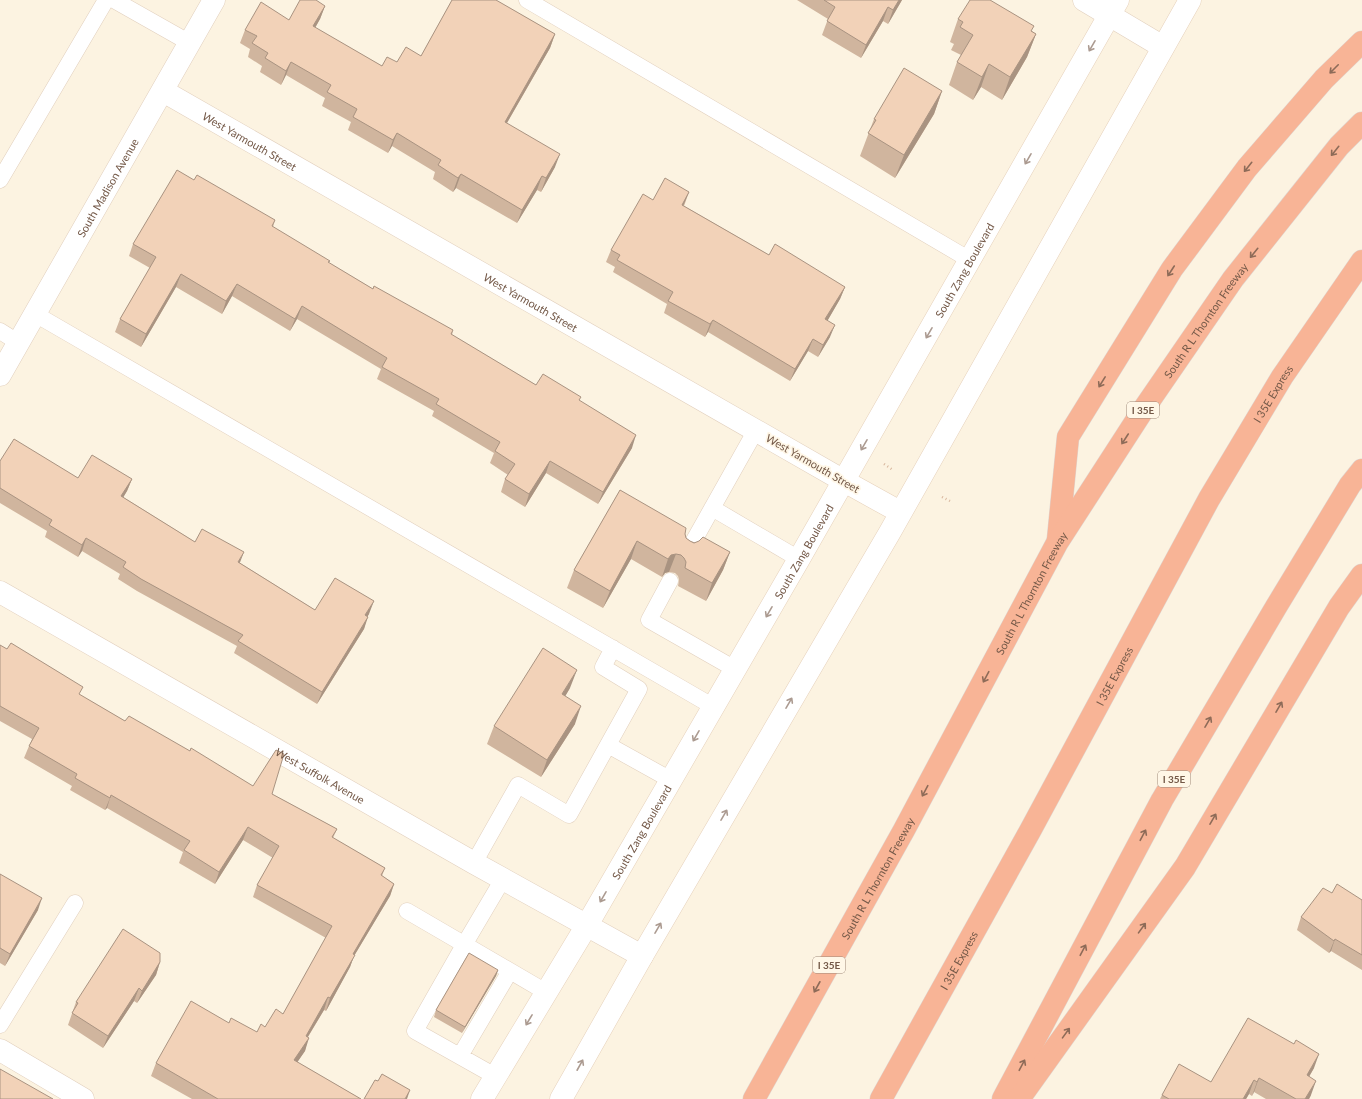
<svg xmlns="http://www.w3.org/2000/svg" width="1362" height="1099" viewBox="0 0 1362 1099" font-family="Lato,sans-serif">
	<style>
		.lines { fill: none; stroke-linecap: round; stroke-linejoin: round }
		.lane-casing { stroke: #e1cfbd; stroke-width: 17 }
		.street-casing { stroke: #e1cfbd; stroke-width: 23 }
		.secondary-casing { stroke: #e6d1bb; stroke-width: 23 }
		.highway-casing { stroke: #ded7d3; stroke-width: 23 }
		.path { stroke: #d7b59c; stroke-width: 2.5; stroke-dasharray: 1 3; stroke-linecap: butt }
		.lane { stroke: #fff; stroke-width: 16 }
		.street { stroke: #fff; stroke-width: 22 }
		.secondary { stroke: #fff; stroke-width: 22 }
		.highway { stroke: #f8b496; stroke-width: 22 }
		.wall { fill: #d0b59e }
		.shaded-wall { fill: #a99381 }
		.building { fill: #f2d2b8; stroke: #a99381 }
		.oneway { stroke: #ac9b91 }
		.oneway2 { stroke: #8e6b58 }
		.labels { text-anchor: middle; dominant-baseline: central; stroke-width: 3.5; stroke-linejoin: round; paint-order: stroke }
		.shield { fill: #fff7e7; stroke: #9e8878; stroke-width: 1 }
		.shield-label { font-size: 10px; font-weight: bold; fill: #745948 }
		.street-label { font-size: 11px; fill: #745948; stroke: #fff7e7 }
	</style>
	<rect width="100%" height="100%" fill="#fcf3e1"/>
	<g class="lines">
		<!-- lane casing -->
		<g class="lane-casing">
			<path id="lane" d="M114,0L190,43
				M527,0L970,260
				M0,180L106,0
				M35,314L714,707
				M0,331L19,343
				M712,508L799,559
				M688,551L756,430
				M670,581L649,620L735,669
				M608,745L671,780
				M474,863L518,785L569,815L639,689L603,667L613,648
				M407,911L546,992
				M0,1025L75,903
				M460,1056L510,971
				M495,1076L415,1031L464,945L503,879"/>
		</g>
		<!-- street casing -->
		<g class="street-casing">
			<g id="street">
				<path d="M1084,0L1163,47"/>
				<path id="s1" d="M163,91L844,481"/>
				<path id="s2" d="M0,375L214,0"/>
				<path id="s3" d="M0,592L474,863L642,956"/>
				<path d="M0,1050L83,1099"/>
			</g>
		</g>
		<!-- secondary casing -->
		<g class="secondary-casing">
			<g id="secondary">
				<path d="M844,481L900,512"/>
				<path id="s4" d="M482,1099L587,925L799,559L1118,0"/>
				<path d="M561,1099L642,956L890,532L1190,0"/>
			</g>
		</g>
		<!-- highway casing -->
		<g class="highway-casing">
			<g id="highway">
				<path d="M1058,539L1068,437L1172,269L1247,168L1324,79L1362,42"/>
				<path id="s5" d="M754,1099L904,830L1057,543L1145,407L1233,279L1339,146L1362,123"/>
				<path id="s6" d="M881,1099L1030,831L1209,499L1282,377L1362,261"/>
				<path d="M1003,1099L1162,800L1276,607L1350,485L1362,470"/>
				<path d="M1019,1099L1185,867L1339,607L1362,575"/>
			</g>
		</g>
		<!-- path -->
		<path class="path" d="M884,464L893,470
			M942,497L950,501"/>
		<!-- lane -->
		<use href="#lane" class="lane"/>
		<!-- street -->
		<use href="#street" class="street"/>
		<!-- secondary -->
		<use href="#secondary" class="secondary"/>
		<!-- highway -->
		<use href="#highway" class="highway"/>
	</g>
	<!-- wall -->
	<path class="wall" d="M452,0H497V1L555,34L550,48L507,123L555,167L541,192L537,190L517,223L456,188L453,192L433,179L435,172L392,146L388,153L348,130L351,122L322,106L325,98L286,75L281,85L260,72L262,66L248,57L250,49L240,43L245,30L289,20L325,6L320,19L315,28L382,66L421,56Z
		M797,0H902L888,24L883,21L861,58L822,35L828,19Z
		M958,19L1032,31L1036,34L1027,57L1002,100L981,87L973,100L949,85L957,62L961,55L951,50L954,44L950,42Z
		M942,91L934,114L895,178L860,156L874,119Z
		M194,180L275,220L273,227L329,263L373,289L453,330L452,335L536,385L579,401L632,448L598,504L546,473L525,507L501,492L505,479L508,475L490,463L494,453L432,416L434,411L377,379L381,369L297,319L290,331L232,296L222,314L176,287L141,347L115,332L120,319L150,268L129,256L133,244Z
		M689,192L684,206L769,255L845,287L840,299L827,321L830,337L818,357L808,351L790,381L708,332L705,337L664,313L667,304L613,272L615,267L606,262L611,250L653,200Z
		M0,461L78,478L132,479L127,491L123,497L195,542L240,563L315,610L369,614L367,617L364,629L317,704L234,653L237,646L137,591L118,579L120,574L82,551L78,557L45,537L47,531L0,503Z
		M620,490L685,534L686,538L690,541L730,552L723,570L706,601L678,586L679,580L678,576L675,573L669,572L665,573L662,577L631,559L603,608L567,588L574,570Z
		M0,645L80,695L125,721L190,751L253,786L272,794L337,829L333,838L385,868L382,876L394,884L390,896L354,956L350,967L326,1011L324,1010L308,1037L305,1051L297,1062L361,1099H192L151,1076L156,1063L229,1023L257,1032L265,1027L283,1014L326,938L253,897L257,885L273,858L243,840L215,884L179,863L183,852L107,808L105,810L70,790L72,786L24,758L29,746L32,739L0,721Z
		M570,688L565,696L575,724L541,777L487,744L494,726Z
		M0,874L38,910L5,966L0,963Z
		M1332,893L1362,900V970L1331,951L1329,953L1297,930L1301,917Z
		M160,962L156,975L137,1003L134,1001L103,1048L68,1025L76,1002Z
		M498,970L496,976L462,1033L434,1017L436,1010Z
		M1314,1068L1309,1077L1311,1095L1309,1099H1266L1254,1092L1252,1096L1249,1094L1246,1099H1160L1162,1095L1211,1082Z"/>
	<!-- shaded-wall -->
	<path class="shaded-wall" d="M899,0H902L888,24L893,10Z
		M325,6L320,19L308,40L313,26Z
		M888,7L883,21L861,58L866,45Z
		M555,34L550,48L500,135L505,122Z
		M1036,34L1027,57L1002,100L1010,77Z
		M291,62L286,75L281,85L286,71Z
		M989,64L981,87L973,100L982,77Z
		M942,91L934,114L895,178L904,155Z
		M397,133L392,146L388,153L393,140Z
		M560,154L555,167L541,192L546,178Z
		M461,174L456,188L453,192L458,178Z
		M542,176L537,190L517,223L522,210Z
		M689,192L684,204L677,217L682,205Z
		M181,274L176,287L141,347L146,334Z
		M237,284L232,296L222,314L226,301Z
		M845,287L840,299L821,332L825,319Z
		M302,306L297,319L290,331L295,319Z
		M713,320L708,332L705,337L710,324Z
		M835,325L830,337L818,357L823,345Z
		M813,339L808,351L790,381L795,369Z
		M636,435L632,448L598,504L603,492Z
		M550,461L546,473L525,507L529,494Z
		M132,479L127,491L117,508L121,496Z
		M86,538L82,551L78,557L82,545Z
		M637,541L631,559L603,608L610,591Z
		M244,552L239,565L238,562Z
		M730,552L723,570L706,601L712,583Z
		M676,554L669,572L665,573L662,577L668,559L671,555Z
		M374,601L369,614L361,627L365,615Z
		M368,617L364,629L317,704L322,692Z
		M577,670L570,688L556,712L562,694Z
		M581,706L575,724L541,777L547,760Z
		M111,795L107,808L105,810L110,798Z
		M248,827L243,840L215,884L219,872Z
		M394,884L390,896L354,956L350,967L326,1011L330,998L353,954Z
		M42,898L38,910L5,966L10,954Z
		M1335,939L1331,951L1329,953L1334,941Z
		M160,962L156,975L137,1003L142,991Z
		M498,970L496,976L462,1033L465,1027Z
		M139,988L134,1001L103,1048L108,1036Z
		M328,997L324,1010L301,1048L306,1036Z
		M309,1038L305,1051L290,1073L294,1060Z
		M1319,1054L1314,1068L1301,1090L1307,1075Z
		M1259,1078L1254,1092L1252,1096L1257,1082Z
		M1254,1080L1249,1094L1246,1099H1243Z
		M1316,1081L1311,1095L1309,1099H1305Z
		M410,1090L407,1099H405Z"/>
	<!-- building -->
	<path class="building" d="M300,0H316L325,6L313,26L382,66L387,57L397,62L406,47L421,56L452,0H496L555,34L505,122L560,154L546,178L542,176L522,210L461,174L458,178L438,165L441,160L397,133L393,140L353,117L357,109L327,92L331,85L291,62L286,71L265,58L268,53L252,43L257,36L245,30L261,2L289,20Z
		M824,0H899L893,10L888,7L866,45L827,21L835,7Z
		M970,0H990L1034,26L1031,31L1036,34L1010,77L989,64L982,77L957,62L973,35L960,27L963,22L958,19Z
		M904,68L942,91L904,155L868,133L876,120L874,119Z
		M177,170L194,180L197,175L275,220L272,226L330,261L328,262L373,289L374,286L453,330L451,334L536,385L543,374L581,397L579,400L636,435L603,492L550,461L529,494L505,479L515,464L495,451L500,442L436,404L439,399L382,367L387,358L302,306L295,319L237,284L226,301L181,274L146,334L120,319L156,257L133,244Z
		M665,178L689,192L682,205L769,255L775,244L845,287L825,319L835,325L823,345L813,339L795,369L713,320L710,324L668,301L673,292L617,260L620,255L611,250L643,194L653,200Z
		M14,439L78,478L92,455L132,479L121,496L195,542L202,529L244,552L238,562L315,610L335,578L374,601L365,615L368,617L322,692L238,641L243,635L141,579L123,567L126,562L86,538L82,545L49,525L52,520L0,488V461Z
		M620,490L686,528L685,534L686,538L690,541L694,543L699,541L703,537L730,552L712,583L685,568L686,562L684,558L681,555L676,554L671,555L668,559L637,541L610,591L574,570Z
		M11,643L83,687L79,694L125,721L129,716L190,751L191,748L253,786L276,750L284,754L272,794L337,829L332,837L385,868L381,875L394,884L353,954L355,955L330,998L328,997L306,1036L309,1038L294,1060L361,1099H218L156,1063L191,1001L229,1023L231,1018L257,1032L261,1024L265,1027L276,1009L283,1014L332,926L257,885L279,846L248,827L219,872L184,850L190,841L111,795L110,798L75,778L77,774L29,746L39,728L0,706V645L7,649Z
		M543,648L577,670L562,694L581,706L547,760L494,726Z
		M0,874L42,898L10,954L0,948Z
		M1337,884L1362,900V955L1335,939L1334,941L1301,917L1323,888L1332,893Z
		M123,929L160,953V962L142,991L139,988L108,1036L72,1013L78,1003L76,1002Z
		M469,953L498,970L465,1027L436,1010Z
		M1248,1018L1294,1044L1296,1040L1319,1054L1307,1075L1316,1081L1305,1099H1296L1259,1078L1257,1082L1254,1080L1243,1099H1169L1162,1095L1179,1064L1211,1082Z
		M0,1069L53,1099H0Z
		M382,1074L410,1090L405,1099H364L375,1080L378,1081Z"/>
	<!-- one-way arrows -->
	<defs><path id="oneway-shaft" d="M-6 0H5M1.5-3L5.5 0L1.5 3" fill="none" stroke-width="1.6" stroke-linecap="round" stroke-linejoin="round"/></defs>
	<g class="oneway">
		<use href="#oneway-shaft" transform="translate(1092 46) rotate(120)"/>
		<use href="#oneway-shaft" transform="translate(1028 159) rotate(120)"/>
		<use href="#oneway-shaft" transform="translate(929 333) rotate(120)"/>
		<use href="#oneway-shaft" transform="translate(864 445) rotate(120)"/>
		<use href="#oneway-shaft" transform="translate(769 612) rotate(120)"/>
		<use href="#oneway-shaft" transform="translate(789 703) rotate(-60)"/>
		<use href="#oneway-shaft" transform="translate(696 736) rotate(120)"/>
		<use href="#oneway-shaft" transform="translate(724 815) rotate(-60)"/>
		<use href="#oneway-shaft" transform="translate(603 897) rotate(120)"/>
		<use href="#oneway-shaft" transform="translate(658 928) rotate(-60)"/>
		<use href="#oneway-shaft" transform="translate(529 1020) rotate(121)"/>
		<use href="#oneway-shaft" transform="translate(580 1065) rotate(-61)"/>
	</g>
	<g class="oneway2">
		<use href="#oneway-shaft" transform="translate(1334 69) rotate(135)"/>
		<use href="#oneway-shaft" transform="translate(1335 151) rotate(129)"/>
		<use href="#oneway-shaft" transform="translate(1248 167) rotate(129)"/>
		<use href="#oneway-shaft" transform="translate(1254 253) rotate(129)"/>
		<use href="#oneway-shaft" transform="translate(1171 271) rotate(123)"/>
		<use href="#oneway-shaft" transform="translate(1102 382) rotate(122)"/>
		<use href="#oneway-shaft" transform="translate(1125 439) rotate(123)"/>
		<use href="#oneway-shaft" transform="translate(986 677) rotate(118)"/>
		<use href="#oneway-shaft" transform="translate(1279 707) rotate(-60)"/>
		<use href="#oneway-shaft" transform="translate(1208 722) rotate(-60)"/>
		<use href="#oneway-shaft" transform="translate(925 791) rotate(118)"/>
		<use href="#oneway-shaft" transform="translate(1213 819) rotate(-60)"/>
		<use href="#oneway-shaft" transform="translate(1143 835) rotate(-62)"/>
		<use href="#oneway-shaft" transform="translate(1142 928) rotate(-54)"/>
		<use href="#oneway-shaft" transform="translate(1083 950) rotate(-62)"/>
		<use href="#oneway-shaft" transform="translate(817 987) rotate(119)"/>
		<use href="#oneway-shaft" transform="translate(1066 1033) rotate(-54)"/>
		<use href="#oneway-shaft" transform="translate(1022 1065) rotate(-62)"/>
	</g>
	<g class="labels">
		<!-- shield labels -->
		<g class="shield">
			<rect x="1127" y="402" width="32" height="16" rx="3"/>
			<rect x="1158" y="771" width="32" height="16" rx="3"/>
			<rect x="813" y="957" width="32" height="16" rx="3"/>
		</g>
		<g class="shield-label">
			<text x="1143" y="410">I 35E</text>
			<text x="1174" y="779">I 35E</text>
			<text x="829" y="965">I 35E</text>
		</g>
		<!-- street labels -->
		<g class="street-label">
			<text stroke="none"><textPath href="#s1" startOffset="100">West Yarmouth Street</textPath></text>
			<text stroke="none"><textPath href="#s2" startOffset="216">South Madison Avenue</textPath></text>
			<text stroke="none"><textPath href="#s4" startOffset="959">South Zang Boulevard</textPath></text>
			<text stroke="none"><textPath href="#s1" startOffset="424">West Yarmouth Street</textPath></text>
			<text stroke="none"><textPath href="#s5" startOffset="901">South R L Thornton Freeway</textPath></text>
			<text stroke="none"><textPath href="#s6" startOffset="807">I 35E Express</textPath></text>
			<text transform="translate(813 463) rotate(30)">West Yarmouth Street</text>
			<text stroke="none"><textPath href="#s4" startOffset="635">South Zang Boulevard</textPath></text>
			<text stroke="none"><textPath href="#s5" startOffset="577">South R L Thornton Freeway</textPath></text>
			<text stroke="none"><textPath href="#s6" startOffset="483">I 35E Express</textPath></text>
			<text stroke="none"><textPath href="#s3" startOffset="369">West Suffolk Avenue</textPath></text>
			<text stroke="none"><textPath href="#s4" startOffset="311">South Zang Boulevard</textPath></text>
			<text stroke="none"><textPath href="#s5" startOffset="253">South R L Thornton Freeway</textPath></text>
			<text stroke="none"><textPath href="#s6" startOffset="159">I 35E Express</textPath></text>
		</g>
	</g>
</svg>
